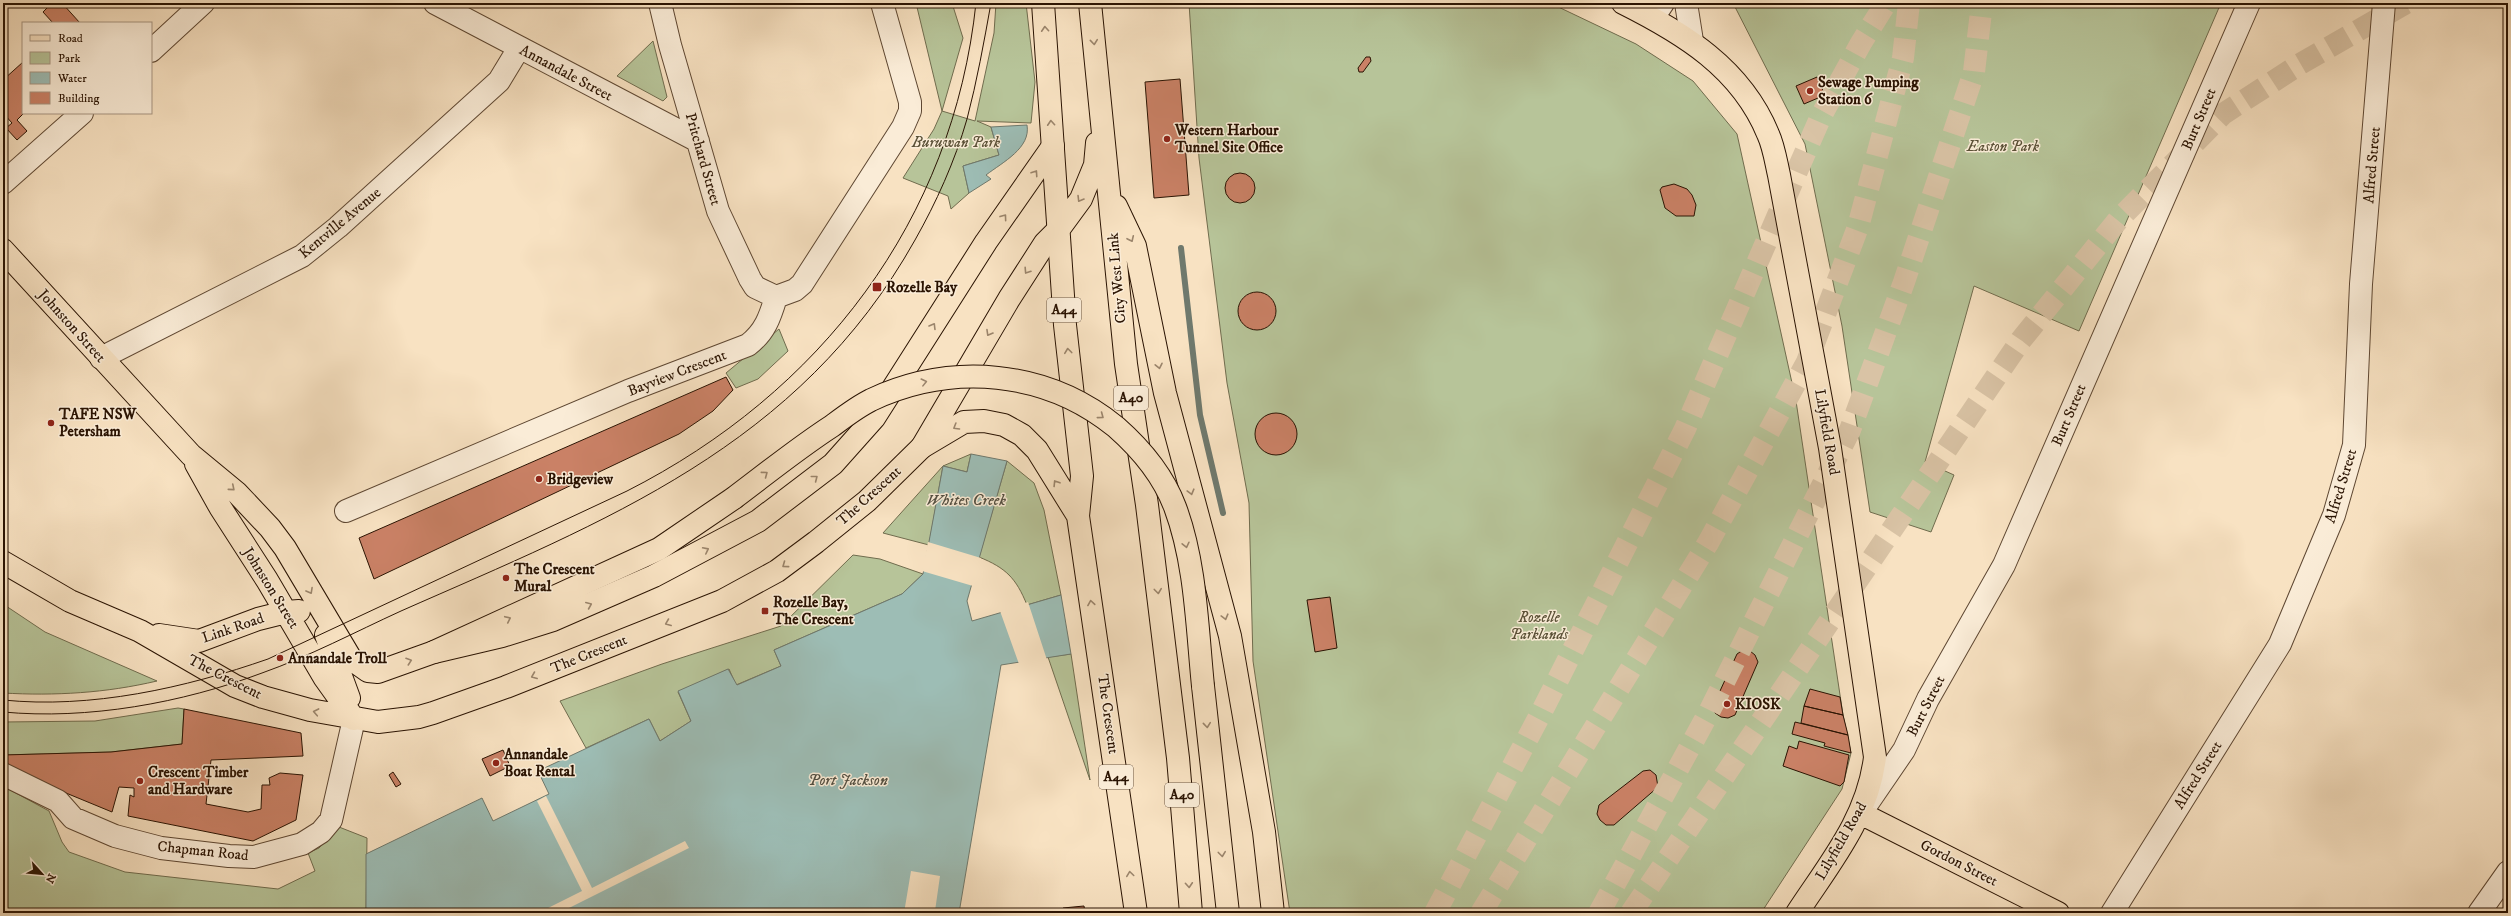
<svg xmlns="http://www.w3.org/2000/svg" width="2511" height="916" viewBox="0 0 2511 916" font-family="'IM FELL DW Pica',serif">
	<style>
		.green { fill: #b7c499; stroke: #706c4e }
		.water { fill: #9dbdb5; stroke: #6f796d }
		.pier { fill: #f8e2c2 }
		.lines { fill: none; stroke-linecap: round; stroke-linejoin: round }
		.stream { stroke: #6f796d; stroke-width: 6 }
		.building { fill: #ca8166; stroke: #2a1302 }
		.highway-tunnel { stroke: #d9c3a5; stroke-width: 22; stroke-dasharray: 22 11; stroke-linecap: butt }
		.minor-casing { stroke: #5e4732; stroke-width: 24 }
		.major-casing { stroke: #2a1302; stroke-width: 24 }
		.highway-casing { stroke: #2a1302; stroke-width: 24 }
		.minor { stroke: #faecd7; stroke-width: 22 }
		.major { stroke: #f8e2c2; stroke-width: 22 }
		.highway { stroke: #f8e2c2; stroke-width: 22 }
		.tram { stroke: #2a1302; stroke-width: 1 }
		.highway-bridge-casing { stroke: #2a1302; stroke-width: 24; stroke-linecap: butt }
		.highway-bridge { stroke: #f8e2c2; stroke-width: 22 }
		.oneway { stroke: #9b856c }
		.poi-dot { fill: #8f2418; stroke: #faecd7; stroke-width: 1.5 }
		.labels { text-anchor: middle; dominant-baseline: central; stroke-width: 3; stroke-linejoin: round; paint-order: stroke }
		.shield { fill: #faecd7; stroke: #685442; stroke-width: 1 }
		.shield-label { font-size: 14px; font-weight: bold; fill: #2a1302 }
		.street-label { font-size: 15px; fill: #2a1302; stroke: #faecd7 }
		.poi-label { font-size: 15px; font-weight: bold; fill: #2a1302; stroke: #faecd7; text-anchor: start }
		.park-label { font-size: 15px; font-style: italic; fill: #5b5137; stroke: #faecd7 }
		.water-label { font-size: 16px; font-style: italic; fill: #524e41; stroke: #faecd7 }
	</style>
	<rect width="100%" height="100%" fill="#f8e2c2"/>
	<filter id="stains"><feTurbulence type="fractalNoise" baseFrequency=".005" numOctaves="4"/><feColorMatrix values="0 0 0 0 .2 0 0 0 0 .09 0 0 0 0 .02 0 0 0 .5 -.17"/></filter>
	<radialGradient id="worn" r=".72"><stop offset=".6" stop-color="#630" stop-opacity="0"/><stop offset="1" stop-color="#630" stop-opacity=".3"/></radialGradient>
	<!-- green -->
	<path class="green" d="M916,3H952L963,38L942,111L975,121L994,33L996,3H1026L1035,82L1031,123L977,121L991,127L999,155L963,166L969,193L951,209L948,196L903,178L934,129L942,111Z
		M1189,3H1550L1636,44L1693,81L1737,134L1796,401L1843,715L1851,753L1842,789L1761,913H1290L1253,661L1249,503L1227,383L1199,158Z
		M1733,3H2221L2079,331L1974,286L1925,462L1954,475L1931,532L1870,512L1842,326L1805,144Z
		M653,41L667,97L663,101L617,76Z
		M779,329L788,351L758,379L736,388L726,373Z
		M971,454L967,472L943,466L929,545L883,533L943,466Z
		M1007,461L1034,483L1044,510L1061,595L1027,605C1016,578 1006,568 979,557Z
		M853,555L880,559L923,574L902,594L774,650L781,666L736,685L729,669L678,692L691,721L660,741L649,719L586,748L560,701L662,664L781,626Z
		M3,604L45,632L157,681C106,693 55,696 3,693Z
		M1071,654L1090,780L1048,657Z
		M178,708L184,709L182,744L111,752L3,755V722L95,721Z
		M3,786L49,811L62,842L69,852L125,872L278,889L315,871L308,853L319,848L339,827L367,838L366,913H3Z"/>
	<!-- water -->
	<path class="water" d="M1027,125C1031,148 1003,162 986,175L991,179L969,193L963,166L999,155L991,127Z
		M971,454L1007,461L967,601L972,621L1061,595L1071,654L1001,665L959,913H366V854L482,798L493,821L549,794L538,771L649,719L660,741L691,721L678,691L728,669L737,685L781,666L774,650L902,594L923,574L943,466L967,472Z"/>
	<!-- pier -->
	<path class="pier" d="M928,542L981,558L973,586L922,571Z
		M1028,602L1047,660L1019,664L1000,611Z
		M546,796L592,888L685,841L689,848L559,913H538L582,891L537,801Z
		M911,871L940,876L935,911L943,913H904Z"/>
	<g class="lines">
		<!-- stream -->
		<path class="stream" d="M1181,248L1200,415L1223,513"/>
	</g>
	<!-- building -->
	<path class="building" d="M52,3H62L80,23H53L43,12Z
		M1366,57H1370L1371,61L1363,72H1359L1358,68Z
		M23,62L24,113L17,120L27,131L17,140L6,128L12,123L3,113V80Z
		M1817,77L1825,95L1804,104L1796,86Z
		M1180,79L1189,195L1154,198L1145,82Z
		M1225 188a15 15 0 1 1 30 0a15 15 0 1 1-30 0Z
		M1674,184L1687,189L1692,195L1696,205L1694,216H1676L1665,208L1660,190L1662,187Z
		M1238 311a19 19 0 1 1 38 0a19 19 0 1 1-38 0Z
		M726,377L733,390L713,411L679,434L374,579L359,538Z
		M1255 434a21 21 0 1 1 42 0a21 21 0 1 1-42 0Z
		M1330,597L1337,648L1315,652L1307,600Z
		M1743,650L1750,651L1755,655L1758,662L1735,715L1728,718L1721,717L1715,713L1714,704L1737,654Z
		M1810,689L1840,697L1843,715L1804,706Z
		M1804,706L1843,715L1848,735L1801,723Z
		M184,709L301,733L303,756L211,760L206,804L248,812L261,809L262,785H270L269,778L280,773L303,775L296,820L253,841L128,816L130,795L134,797V788L119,787L112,812L3,767V755L111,752L182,744Z
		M1795,722L1848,735L1851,753L1824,746L1825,743L1792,734Z
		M1799,741L1849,755L1844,782L1840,786L1783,766L1789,746L1797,749Z
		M503,750L510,766L490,776L482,759Z
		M1650,770L1656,775L1658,787L1614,825H1606L1600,820L1597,814L1599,805L1643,771Z
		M393,772L401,784L396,787L389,775Z
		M1084,906L1085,913H1064L1063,908Z"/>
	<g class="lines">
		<!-- highway-tunnel -->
		<path class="highway-tunnel" d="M1435,913L1541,713L1685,429L1821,116L1861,43L1886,3
			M1481,913L1708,543L1807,362L1858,227L1903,58L1909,3
			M1599,913L1708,714L1850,430L1904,282L1974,72L1982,3
			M1631,913L2021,340L2118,220L2223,114L2300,64L2406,3"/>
		<!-- minor casing -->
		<g class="minor-casing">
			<path id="minor" d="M435,3L698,141
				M660,3L670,45L718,211L750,279L755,287L776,297L795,290L802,284L903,127L910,111V102L882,3
				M1686,3L1692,41
				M1653,18L1663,3
				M151,51L203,3
				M3,183L82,113
				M101,358L302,256L338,227L499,81L519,48
				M346,511L628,391L748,345C765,332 770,317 776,297
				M3,774L58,801L73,818L115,836L161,848L229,856L254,857L302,844L321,832L331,820L354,719
				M1865,807L1904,750L1928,699L2004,565L2249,3
				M2112,913L2280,644L2334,515L2354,445L2361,284L2384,3
				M2479,913L2508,872"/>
		</g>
		<!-- major casing -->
		<g class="major-casing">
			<path id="major" d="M1623,3C1683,33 1741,68 1768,134C1774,147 1776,162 1779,175L1830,448L1875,757C1868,818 1829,864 1797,913
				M3,250L191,455L237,493L270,528L285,548L351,659L368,671L378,672L434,652L502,636L553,620L654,576L758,521L833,464L874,418L986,242L1053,146
				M196,464L220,507L267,580L324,677L354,719
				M3,562L70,601L140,631L235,686L263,697L310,710L378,722L419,717L433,713L506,687L722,601L777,571L816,542L867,501L922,447L1009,299L1045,243L1059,229
				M159,635L199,641L258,619L286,612L299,611
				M326,635L349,698
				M1860,813L2058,913"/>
		</g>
		<!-- highway casing -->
		<g class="highway-casing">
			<path id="highway" d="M1043,3L1065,325L1082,476L1078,516L1136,913
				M1090,3L1126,364L1147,505L1178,758L1191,913
				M1116,206L1135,246L1165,393L1230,636L1264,832L1273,913
				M1059,229L1081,199L1095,165L1097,143
				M922,447L964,422L984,421L1004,425L1022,435L1037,450L1078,516
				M434,652L659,549L734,498
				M1203,686L1228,913"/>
		</g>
		<!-- minor -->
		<use href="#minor" class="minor"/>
		<!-- major -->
		<use href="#major" class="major"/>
		<!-- highway -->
		<use href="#highway" class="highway"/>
		<!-- tram -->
		<path class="tram" d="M3,700C91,709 185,688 268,659L627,491C820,393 953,221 976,3
			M3,712C88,720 182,703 262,673C310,656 355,632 401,611C605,521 799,447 915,240C936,203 955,161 967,119C977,81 984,42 991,3"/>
		<!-- highway-bridge casing -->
		<g class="highway-bridge-casing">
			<path id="highway-bridge" d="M734,498C766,474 798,448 832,426C844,417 857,407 871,400C952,362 1046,370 1116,427C1141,449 1163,475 1175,507C1196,563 1197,627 1203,686"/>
		</g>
		<!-- highway-bridge -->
		<use href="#highway-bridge" class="highway-bridge"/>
	</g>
	<!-- one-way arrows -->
	<defs><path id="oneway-chevron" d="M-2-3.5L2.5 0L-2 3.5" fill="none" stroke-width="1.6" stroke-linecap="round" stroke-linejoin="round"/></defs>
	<g class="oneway">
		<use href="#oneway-chevron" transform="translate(1045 29) rotate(-94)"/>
		<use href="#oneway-chevron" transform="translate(1094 42) rotate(84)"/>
		<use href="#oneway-chevron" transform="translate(1051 123) rotate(-94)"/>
		<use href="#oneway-chevron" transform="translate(1035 173) rotate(-56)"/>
		<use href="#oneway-chevron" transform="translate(1080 199) rotate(121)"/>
		<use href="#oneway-chevron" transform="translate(1004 217) rotate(-54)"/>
		<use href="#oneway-chevron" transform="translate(1131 239) rotate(65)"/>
		<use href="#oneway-chevron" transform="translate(1027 271) rotate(123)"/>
		<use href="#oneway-chevron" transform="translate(933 326) rotate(-59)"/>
		<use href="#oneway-chevron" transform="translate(989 333) rotate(120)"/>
		<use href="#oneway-chevron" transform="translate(1068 351) rotate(-97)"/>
		<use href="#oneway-chevron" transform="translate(1159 366) rotate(78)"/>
		<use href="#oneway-chevron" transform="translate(924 382) rotate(-14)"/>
		<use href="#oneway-chevron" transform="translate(1101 416) rotate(37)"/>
		<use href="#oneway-chevron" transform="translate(956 427) rotate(149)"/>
		<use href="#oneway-chevron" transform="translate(765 474) rotate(-37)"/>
		<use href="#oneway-chevron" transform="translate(815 478) rotate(-38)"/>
		<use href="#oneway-chevron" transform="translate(1056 483) rotate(-122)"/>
		<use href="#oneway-chevron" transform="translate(232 488) rotate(40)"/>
		<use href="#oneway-chevron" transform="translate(1191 492) rotate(75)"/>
		<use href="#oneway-chevron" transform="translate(1186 545) rotate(77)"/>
		<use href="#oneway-chevron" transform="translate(706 550) rotate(-27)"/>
		<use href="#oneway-chevron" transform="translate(785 565) rotate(144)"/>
		<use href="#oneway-chevron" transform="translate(310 591) rotate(61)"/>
		<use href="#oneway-chevron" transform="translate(1158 591) rotate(83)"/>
		<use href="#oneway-chevron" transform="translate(1091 603) rotate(-99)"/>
		<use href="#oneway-chevron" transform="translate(589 605) rotate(-23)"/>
		<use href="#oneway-chevron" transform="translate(1225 617) rotate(75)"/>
		<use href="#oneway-chevron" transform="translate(508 619) rotate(-25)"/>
		<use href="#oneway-chevron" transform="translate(668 623) rotate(158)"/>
		<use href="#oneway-chevron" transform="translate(409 661) rotate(-19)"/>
		<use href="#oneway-chevron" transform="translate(534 676) rotate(158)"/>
		<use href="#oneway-chevron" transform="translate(316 712) rotate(-169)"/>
		<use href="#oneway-chevron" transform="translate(1207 725) rotate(84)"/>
		<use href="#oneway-chevron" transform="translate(1222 854) rotate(83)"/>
		<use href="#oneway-chevron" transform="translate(1130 874) rotate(-98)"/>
		<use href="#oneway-chevron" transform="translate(1189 885) rotate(86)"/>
	</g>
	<!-- markers -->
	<g class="poi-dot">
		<circle cx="1810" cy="91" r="4"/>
		<circle cx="1167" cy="139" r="4"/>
		<rect x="872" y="282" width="10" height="10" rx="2"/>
		<circle cx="51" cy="423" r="4"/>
		<circle cx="539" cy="479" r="4"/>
		<circle cx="506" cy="578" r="4"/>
		<rect x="761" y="607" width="8" height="8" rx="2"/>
		<circle cx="280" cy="658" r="4"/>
		<circle cx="1727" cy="704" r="4"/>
		<circle cx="496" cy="763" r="4"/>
		<circle cx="140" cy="781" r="4"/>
	</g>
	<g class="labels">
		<!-- shield labels -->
		<g class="shield">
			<rect x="1047" y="298" width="34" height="24" rx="3"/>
			<rect x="1114" y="386" width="34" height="24" rx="3"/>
			<rect x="1099" y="765" width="34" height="24" rx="3"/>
			<rect x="1165" y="783" width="34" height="24" rx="3"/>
		</g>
		<g class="shield-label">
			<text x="1064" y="310">A44</text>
			<text x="1131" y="398">A40</text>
			<text x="1116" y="777">A44</text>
			<text x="1182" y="795">A40</text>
		</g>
		<!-- street labels -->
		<g class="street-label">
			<text transform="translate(566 73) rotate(28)">Annandale Street</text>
			<text transform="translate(2199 119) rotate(-67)">Burt Street</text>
			<text transform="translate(703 159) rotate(74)">Pritchard Street</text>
			<text transform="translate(2372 165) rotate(-85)">Alfred Street</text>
			<text transform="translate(340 223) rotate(-40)">Kentville Avenue</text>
			<text transform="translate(1117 278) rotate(-95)">City West Link</text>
			<text transform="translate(72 326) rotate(48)">Johnston Street</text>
			<text transform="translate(677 373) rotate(-21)">Bayview Crescent</text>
			<text transform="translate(2069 415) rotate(-67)">Burt Street</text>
			<text transform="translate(1827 432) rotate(80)">Lilyfield Road</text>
			<text transform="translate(2341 486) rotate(-73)">Alfred Street</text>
			<text transform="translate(869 496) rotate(-42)">The Crescent</text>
			<text transform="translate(271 588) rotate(58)">Johnston Street</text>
			<text transform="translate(233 628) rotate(-19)">Link Road</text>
			<text transform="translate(589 654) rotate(-22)">The Crescent</text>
			<text transform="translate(225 677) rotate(27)">The Crescent</text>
			<text transform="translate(1926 706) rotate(-63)">Burt Street</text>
			<text transform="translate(1108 714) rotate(82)">The Crescent</text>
			<text transform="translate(2198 775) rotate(-58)">Alfred Street</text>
			<text transform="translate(1841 841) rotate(-60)">Lilyfield Road</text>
			<text transform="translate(203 851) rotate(6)">Chapman Road</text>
			<text transform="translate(1959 863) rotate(27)">Gordon Street</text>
		</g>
		<!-- poi labels -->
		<g class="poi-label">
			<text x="1818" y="82">Sewage Pumping<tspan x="1818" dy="17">Station 6</tspan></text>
			<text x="1175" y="130">Western Harbour<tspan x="1175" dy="17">Tunnel Site Office</tspan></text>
			<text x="886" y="287">Rozelle Bay</text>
			<text x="59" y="414">TAFE NSW<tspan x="59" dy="17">Petersham</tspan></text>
			<text x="547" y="479">Bridgeview</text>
			<text x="514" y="569">The Crescent<tspan x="514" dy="17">Mural</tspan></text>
			<text x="773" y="602">Rozelle Bay,<tspan x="773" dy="17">The Crescent</tspan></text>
			<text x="288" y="658">Annandale Troll</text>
			<text x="1735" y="704">KIOSK</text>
			<text x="504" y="754">Annandale<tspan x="504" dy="17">Boat Rental</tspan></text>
			<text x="148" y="772">Crescent Timber<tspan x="148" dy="17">and Hardware</tspan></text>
		</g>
		<!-- park labels -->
		<g class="park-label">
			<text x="956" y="142">Buruwan Park</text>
			<text x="2003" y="146">Easton Park</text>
			<text x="1539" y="617">Rozelle<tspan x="1539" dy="17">Parklands</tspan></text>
		</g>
		<!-- water labels -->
		<g class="water-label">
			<text x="966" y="500">Whites Creek</text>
			<text x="848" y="780">Port Jackson</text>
		</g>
	</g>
	<!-- margin -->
	<rect width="2511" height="916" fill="none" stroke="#f8e2c2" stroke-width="16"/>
	<rect x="4" y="4" width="2503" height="908" fill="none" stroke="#2a1302" stroke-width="2"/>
	<rect x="8" y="8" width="2495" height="900" fill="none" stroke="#2a1302"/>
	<!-- legend -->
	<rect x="22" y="22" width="130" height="92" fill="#faecd7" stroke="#a79582"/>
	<rect x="30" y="35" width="20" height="6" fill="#f8e2c2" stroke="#a79582"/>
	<text x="58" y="42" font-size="12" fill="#2a1302">Road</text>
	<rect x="30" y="52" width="20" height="12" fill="#b7c499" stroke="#a79582"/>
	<text x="58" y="62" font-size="12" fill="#2a1302">Park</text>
	<rect x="30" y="72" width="20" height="12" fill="#9dbdb5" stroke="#a79582"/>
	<text x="58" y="82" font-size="12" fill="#2a1302">Water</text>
	<rect x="30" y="92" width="20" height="12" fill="#ca8166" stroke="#a79582"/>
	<text x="58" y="102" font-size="12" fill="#2a1302">Building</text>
	<!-- north arrow -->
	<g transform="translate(42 874) rotate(117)" stroke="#faecd7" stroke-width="3" paint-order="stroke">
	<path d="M0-3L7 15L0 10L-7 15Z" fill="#2a1302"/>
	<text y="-6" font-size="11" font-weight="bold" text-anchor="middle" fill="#2a1302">N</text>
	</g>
	<rect width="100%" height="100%" filter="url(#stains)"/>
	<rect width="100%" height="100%" fill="url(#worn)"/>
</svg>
